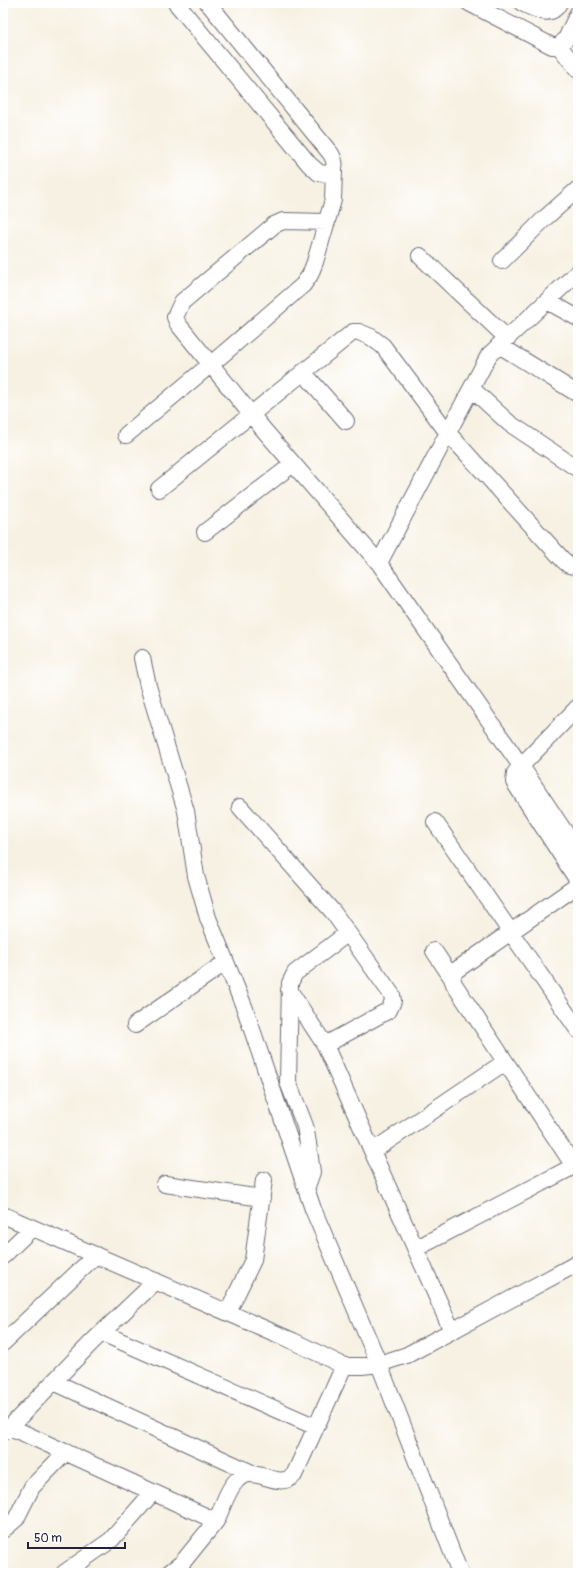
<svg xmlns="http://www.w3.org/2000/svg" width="581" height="1576" viewBox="0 0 581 1576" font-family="Pangolin,sans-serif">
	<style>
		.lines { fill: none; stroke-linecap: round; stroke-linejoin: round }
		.minor-casing { stroke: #6c6a75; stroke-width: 18 }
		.minor { stroke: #fff; stroke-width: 16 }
	</style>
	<rect width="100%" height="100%" fill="#fff"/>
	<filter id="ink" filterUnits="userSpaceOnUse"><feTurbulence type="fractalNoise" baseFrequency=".025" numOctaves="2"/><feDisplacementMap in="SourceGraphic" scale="8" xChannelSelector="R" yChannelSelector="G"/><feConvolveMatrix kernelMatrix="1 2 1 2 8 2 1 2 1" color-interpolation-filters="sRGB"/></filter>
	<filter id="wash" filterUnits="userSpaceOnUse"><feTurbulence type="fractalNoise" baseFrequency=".012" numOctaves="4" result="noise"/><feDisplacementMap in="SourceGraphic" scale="16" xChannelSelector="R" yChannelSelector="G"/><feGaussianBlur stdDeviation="0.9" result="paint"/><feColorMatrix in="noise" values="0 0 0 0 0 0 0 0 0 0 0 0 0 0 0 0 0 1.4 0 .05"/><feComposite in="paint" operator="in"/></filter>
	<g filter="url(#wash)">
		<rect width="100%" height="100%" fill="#f6f1e2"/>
	</g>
	<g filter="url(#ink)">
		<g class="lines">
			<!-- minor casing -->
			<g class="minor-casing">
				<path id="minor" d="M176,3L309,164L319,173L329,174C337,168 335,161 331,154L208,3
					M469,3L552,46H559L566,39L578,13
					M522,3C535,9 551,19 559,3
					M559,46L578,70
					M327,222L283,221L274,225L182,302L175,317L178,324L263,429L379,563L521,766L578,852
					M420,256L507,338
					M502,261L544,219L578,189
					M547,301L578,318
					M499,345L578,394
					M303,372L346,421
					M472,389L509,423L578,469
					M126,435L223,354L303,285L310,275L315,262L333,200L334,171
					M159,489L353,332H359L371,337L383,346L448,433L563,560L569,565L578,567
					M205,532L293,464
					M379,563L489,355L578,272
					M142,658L148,686L186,811L196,876L208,918L245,1009L313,1209L379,1364L460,1573
					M578,707L521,766L515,773L514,782L578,881
					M240,807L333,912L392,995L393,1001L389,1010L325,1045
					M435,822L578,1030
					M434,951L452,978
					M289,990L325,1045L452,1331
					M135,1025L226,962
					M373,1151L505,1062
					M574,1166L454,984L452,978L455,971L578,885
					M165,1184L262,1198
					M306,1189L312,1172L308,1143L305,1126L288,1082L290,983L295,973L348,933
					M3,1215L293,1341L344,1366H362L379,1364L407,1355L578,1263
					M417,1248L578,1164
					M3,1256L32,1228
					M228,1312L253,1260L264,1180
					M102,1333L316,1427
					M3,1343L96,1255
					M54,1382L254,1474
					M8,1429L92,1342L156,1281
					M3,1432L8,1429L21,1432L216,1521L182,1563L169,1573
					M216,1521C222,1509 227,1490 237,1480C254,1462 277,1492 294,1475L344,1366
					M3,1530L16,1519L32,1487L66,1452
					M64,1573L111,1540L153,1492"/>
			</g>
			<!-- minor -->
			<use href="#minor" class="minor"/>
		</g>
	</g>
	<!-- margin -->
	<rect width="581" height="1576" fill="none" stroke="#fff" stroke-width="16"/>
	<!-- scale -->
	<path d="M28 1542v6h97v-6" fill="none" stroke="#22223b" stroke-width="2"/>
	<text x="34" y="1542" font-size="12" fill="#22223b" stroke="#ffffff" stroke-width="3" paint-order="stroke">50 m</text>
</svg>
